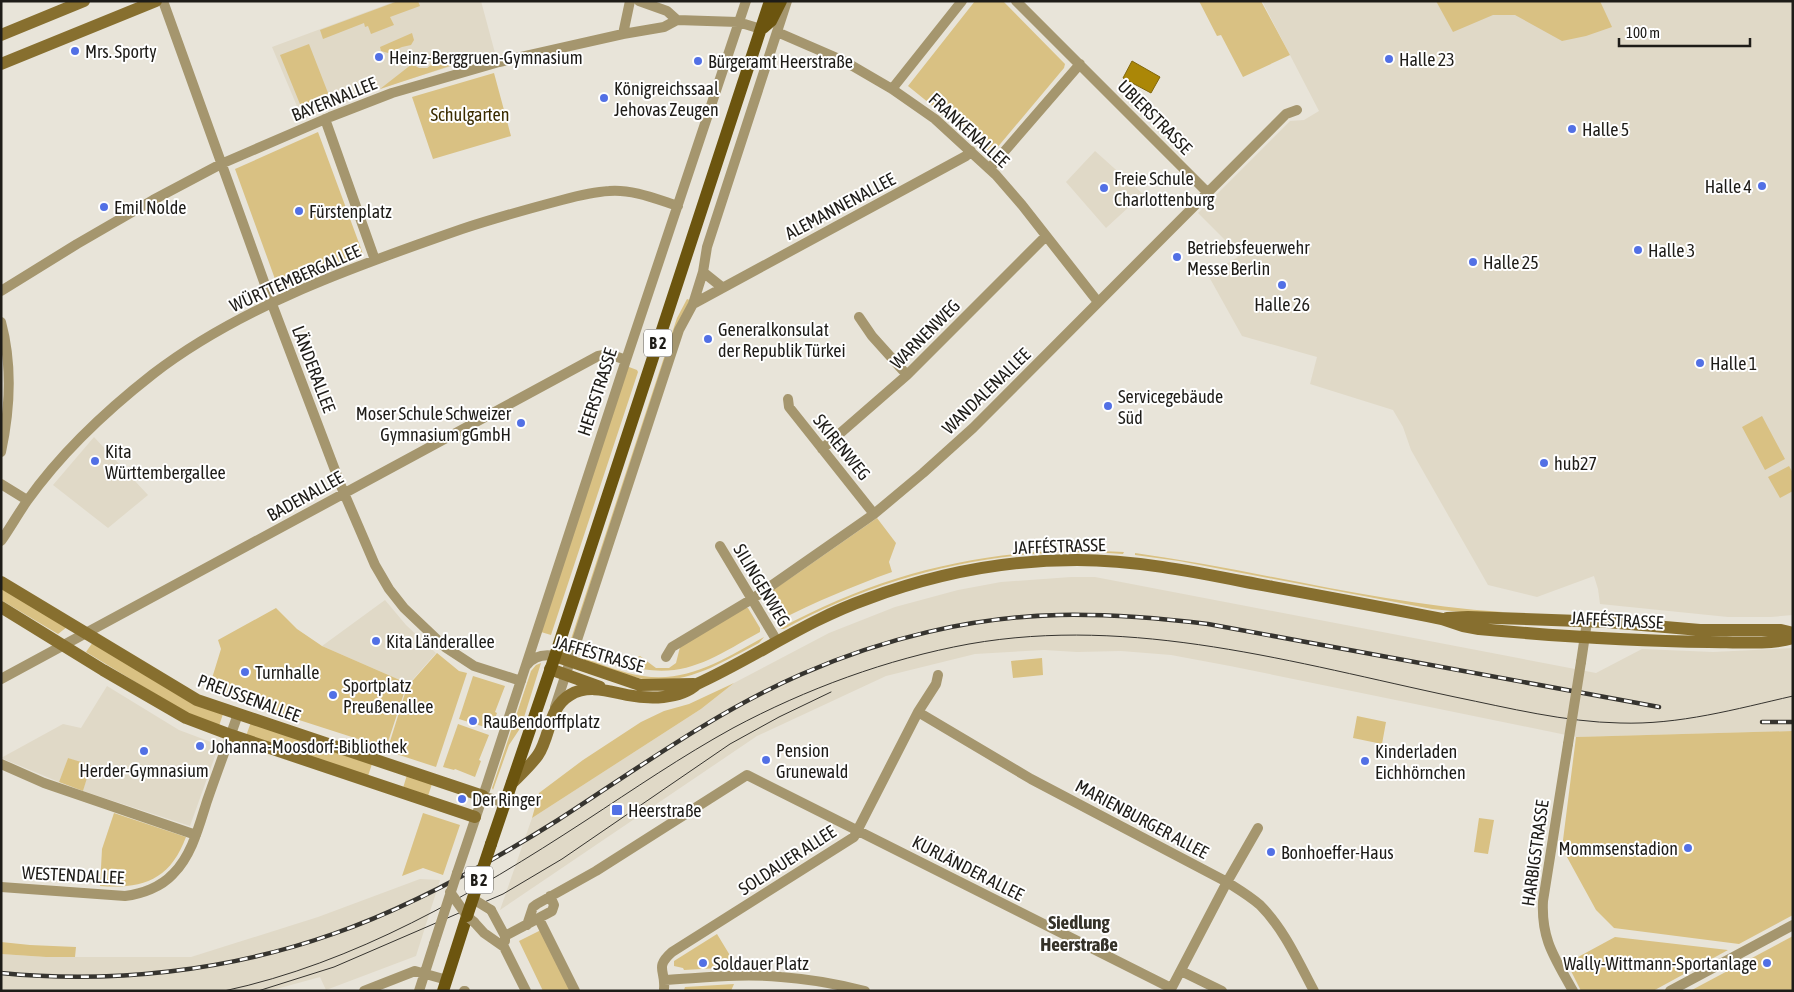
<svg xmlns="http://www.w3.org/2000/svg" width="1794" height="992" viewBox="0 0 1794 992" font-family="'Asap Condensed',sans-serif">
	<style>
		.built { fill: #e0d9c7 }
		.green { fill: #d9c183 }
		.water { fill: #ab8707; stroke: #81670c }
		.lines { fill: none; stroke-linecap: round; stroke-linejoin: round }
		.street { stroke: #a5966e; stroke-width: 10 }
		.secondary { stroke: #876f2f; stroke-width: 12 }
		.primary { stroke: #6c550f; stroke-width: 12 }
		.tram { stroke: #36342f; stroke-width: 1 }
		.rail-casing { stroke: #36342f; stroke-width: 4.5 }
		.rail { stroke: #fff; stroke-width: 2.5; stroke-dasharray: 8; stroke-linecap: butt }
		.street-bridge { stroke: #a5966e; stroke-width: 10 }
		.primary-bridge { stroke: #6c550f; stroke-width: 12 }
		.poi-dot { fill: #5270e5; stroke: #fff; stroke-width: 2 }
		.labels { text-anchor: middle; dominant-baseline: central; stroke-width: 4; stroke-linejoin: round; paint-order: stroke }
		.shield { fill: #fff; stroke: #62605d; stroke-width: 1 }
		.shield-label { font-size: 16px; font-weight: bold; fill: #1e1c18 }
		.poi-label { font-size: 18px; fill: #1e1c18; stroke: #fff; text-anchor: start }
		.street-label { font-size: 18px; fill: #1e1c18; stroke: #fff }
		.park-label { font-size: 18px; fill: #3b2c00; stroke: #fff }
		.neighbourhood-label { font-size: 19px; font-weight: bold; fill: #353229; stroke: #fff }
	</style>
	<rect width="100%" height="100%" fill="#e8e4d9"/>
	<!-- built -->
	<path class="built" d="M396,1H481L495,53L400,82L302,118L272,47Z
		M1262,1H1793V615L1771,617H1728L1600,604L1598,589L1594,576L1537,597L1488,585L1411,450L1403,427L1393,410L1310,384L1317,357L1242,336L1208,275L1238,257L1232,247L1198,213L1290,121L1304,120L1319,111Z
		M1095,151L1143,194L1106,228L1066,182Z
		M94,437L148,495L108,528L53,485Z
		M1071,577H1095L1596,673L1642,649L1713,652L1793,648V731L1576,737L1230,666L1171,655L1121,651L1077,652L1044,650L975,654L886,676L757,736L500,910L532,818L701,709L734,683L829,633L895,607L958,590L1001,582Z
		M385,600L406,625L436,653L409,684L322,646Z
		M107,686L179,730L219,745L190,826L83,791L90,766L68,758L59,782L1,758L63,724L81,728Z
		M420,879L440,880L416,956L326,990L320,977L269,991H1V954L46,957H191L318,917Z"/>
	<!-- green -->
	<path class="green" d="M398,1H418L420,6L390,17L394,25L371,34L368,26L365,27L364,23L323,39L320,30Z
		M975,1H1003L1065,64L1064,68L996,149L987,150L908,86Z
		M1199,1H1261L1290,55L1243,77L1221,35L1217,36Z
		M1436,1H1600L1612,27L1586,36L1562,41L1515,15H1493L1453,32Z
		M412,33L414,40L411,45L402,47L388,53L381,51L380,47Z
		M309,44L330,98L302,109L280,55Z
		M444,56L459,63L380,89L412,64L419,68H427Z
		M494,73L511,136L433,159L412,97Z
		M318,132L363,254L279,290L235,169Z
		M687,299L690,300L573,643L570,642L677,318Z
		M629,367L637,370L638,372L551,635L541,632L627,368Z
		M1762,416L1785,459L1765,470L1742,427Z
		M1789,466L1793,473V491L1780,498L1768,477Z
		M877,518L896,543L889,562L892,572C853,586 815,602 778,621L775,620L763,599L765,595L798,573Z
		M1078,550L1124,552L1123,554C1005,545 887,572 784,629H779C877,576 967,553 1078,550Z
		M1135,553C1258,570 1379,604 1503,612L1471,613L1432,609L1179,561L1135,555Z
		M1,586L67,627L58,634L1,600Z
		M276,608L297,629L322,646L409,684L406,687L386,748L228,697L209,688L221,649L218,640Z
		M743,608H748L760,628V632C707,661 682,682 620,664L640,656L656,668H669L676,663L680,647Z
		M764,637L759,643C722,662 687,686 643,679C623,675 603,667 584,660V658C603,665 623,673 643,676C689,683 726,658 764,637Z
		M93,642L223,714L219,726L190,715L86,652Z
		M437,653L459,671L467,673L436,767L387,751L407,687Z
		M1042,658L1043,675L1013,678L1011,661Z
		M541,663L521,727L509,745L493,790L492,788L531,671L536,665Z
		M473,676L505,686L495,712L497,713L491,729L459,719Z
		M734,683L701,709L532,818L539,793L583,760L641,722L664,711L689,704Z
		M1357,716L1386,722L1382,744L1353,738Z
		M251,722L372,764L368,776L246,736Z
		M458,724L489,735L479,760L481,761L475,777L455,769L454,770L443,767Z
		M1793,731V915L1739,944L1614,928L1596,910L1562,848L1576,737Z
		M68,758L91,765L83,791L59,782Z
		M407,775L432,784L428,796L403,788Z
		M114,813L186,837C170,880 143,889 100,886L102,849Z
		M423,813L460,825L443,875L423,868L402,876Z
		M1479,818L1494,820L1488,854L1474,852Z
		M541,930L571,991H543L519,941Z
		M717,934L737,967L684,970L683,968L674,966V961Z
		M1793,936V991H1690Z
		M1615,937L1728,950L1653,991H1581L1567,963Z
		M1,942L30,945L76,947L75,957H46L1,954Z
		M734,984L731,991H681L684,990L685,987Z"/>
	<!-- water -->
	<path class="water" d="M1132,61L1160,77L1151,93L1123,78Z"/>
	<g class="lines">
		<!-- street -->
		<path class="street" d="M163,1L272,304L341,486L375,565L389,589L404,608L445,647L474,666L521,681
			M639,1L667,11L677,20
			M1016,1L1208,193
			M777,32L844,61L892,89L935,119L996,175L1022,205L1098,302
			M623,34L630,1
			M892,89L962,1
			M325,119L375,260
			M990,168L1080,64
			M703,272L723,288
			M1,291L77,244L153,200L221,164L330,117L392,93L499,62L623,34L664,27L677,20L738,22L761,29
			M693,304L966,156L971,151
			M859,317L872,336L907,375
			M1,322C12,363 10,410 1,452
			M788,399L789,407L874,514
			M822,449L907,375L1046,236
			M1,484L27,500
			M1,541C10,528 18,514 27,501C61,453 107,410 153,374C241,306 358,265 462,229C495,218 528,209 562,200C577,196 593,192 609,191C632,189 656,199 678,206
			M720,546L777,641
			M666,657L672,647L752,599L874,514L923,473L973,428L1286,114L1297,110
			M1581,662L1587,622
			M527,665C534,656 544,654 555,656
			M1,679L598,356L609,354L626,360
			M555,707L679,330L693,304L703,272L707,247L787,1
			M918,712L1031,779L1227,882C1238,889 1250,896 1260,905C1284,929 1298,961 1314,991
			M1568,744L1543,901C1541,940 1555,958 1573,991
			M1,764L44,783L196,835
			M483,796L505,803
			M457,873L487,784L626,360L746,1
			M1,887L125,896C142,894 161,887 173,874C192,855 199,826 207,801C217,772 228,743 238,714
			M491,910L505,936V941
			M539,919L575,991
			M474,922L484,933L504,947L526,991
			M527,925L533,907L537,904L596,871L747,775L1171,988
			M505,936L552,911L554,905L550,896
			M1181,971L1222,991
			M664,980C702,978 742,973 781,977C809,979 837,984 865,991
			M664,989C666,970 654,968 672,952L854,837L918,712L936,684L938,675
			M364,991L415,971L447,980
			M419,991L434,944
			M464,991H465
			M1170,991L1227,882L1258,828
			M1670,991L1793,925"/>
		<!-- secondary -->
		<path class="secondary" d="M1,35L84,1
			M1,64L156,1
			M1,582L197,700L483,796
			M1,607L103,670L186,718L231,735L475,817
			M1447,618L1468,617L1607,622L1700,630H1781L1793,633
			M555,656L640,685L694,684
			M550,669L600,687
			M512,783C521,774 531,765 538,755C551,735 548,708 570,695C588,684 608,691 627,695C648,699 680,700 697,684C754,658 807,620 867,599C934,574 1005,560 1077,560C1134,560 1190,571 1246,582C1311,594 1377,606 1442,619L1463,626L1479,629C1555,636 1632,641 1709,642C1733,642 1771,645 1793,638"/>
		<!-- primary -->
		<path class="primary" d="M763,28L771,21L781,1
			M491,844L555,656L770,1
			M443,991L467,916"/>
		<!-- tram -->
		<path class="tram" d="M224,991C355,963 473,894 585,821C634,789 682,756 733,728C806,689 887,659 969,644C1133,615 1295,663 1455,697C1509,708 1565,722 1620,723C1679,725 1736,709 1793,696
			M258,991L334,967L503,894L562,859L730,744L779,717L831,692"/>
		<!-- rail casing -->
		<g class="rail-casing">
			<path id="rail" d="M1762,722H1793
				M1,973C112,984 228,971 333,934C411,907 488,864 558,820C637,769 715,712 802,674C882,639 971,617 1059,615C1109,614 1158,618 1208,624L1659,707"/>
		</g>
		<!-- rail -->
		<use href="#rail" class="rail"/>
		<!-- street-bridge -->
		<path class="street-bridge" d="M1568,744L1581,662
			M450,892L467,916L474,922
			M473,899L491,910
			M434,944L457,873"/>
		<!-- primary-bridge -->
		<path class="primary-bridge" d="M467,916L491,844"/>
	</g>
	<!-- markers -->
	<g class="poi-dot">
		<circle cx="75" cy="51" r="5"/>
		<circle cx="379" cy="57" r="5"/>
		<circle cx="1389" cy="59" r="5"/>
		<circle cx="698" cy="61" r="5"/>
		<circle cx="604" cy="98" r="5"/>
		<circle cx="1572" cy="129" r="5"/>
		<circle cx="1762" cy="186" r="5"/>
		<circle cx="1104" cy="188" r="5"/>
		<circle cx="104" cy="207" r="5"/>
		<circle cx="299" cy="211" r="5"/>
		<circle cx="1638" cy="250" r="5"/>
		<circle cx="1177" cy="257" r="5"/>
		<circle cx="1473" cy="262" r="5"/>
		<circle cx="1282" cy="285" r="5"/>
		<circle cx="708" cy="339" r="5"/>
		<circle cx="1700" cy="363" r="5"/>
		<circle cx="1108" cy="406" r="5"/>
		<circle cx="521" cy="423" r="5"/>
		<circle cx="95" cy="461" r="5"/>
		<circle cx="1544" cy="463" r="5"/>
		<circle cx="376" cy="641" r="5"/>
		<circle cx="245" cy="672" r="5"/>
		<circle cx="333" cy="695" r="5"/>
		<circle cx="473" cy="721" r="5"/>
		<circle cx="200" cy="746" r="5"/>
		<circle cx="144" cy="751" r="5"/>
		<circle cx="766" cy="760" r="5"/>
		<circle cx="1365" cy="761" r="5"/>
		<circle cx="462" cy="799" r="5"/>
		<rect x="611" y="804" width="12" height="12" rx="2.5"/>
		<circle cx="1688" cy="848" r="5"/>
		<circle cx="1271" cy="852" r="5"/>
		<circle cx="703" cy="963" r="5"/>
		<circle cx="1767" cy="963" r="5"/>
	</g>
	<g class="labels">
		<!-- shield labels -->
		<g class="shield">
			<rect x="644" y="329.5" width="28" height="27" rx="4"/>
			<rect x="465" y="866.5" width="28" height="27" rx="4"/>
		</g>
		<g class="shield-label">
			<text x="658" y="343">B 2</text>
			<text x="479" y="880">B 2</text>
		</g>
		<!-- poi labels -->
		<g class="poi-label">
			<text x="85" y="51">Mrs. Sporty</text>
			<text x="389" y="57">Heinz-Berggruen-Gymnasium</text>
			<text x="1399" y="59">Halle 23</text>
			<text x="708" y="61">Bürgeramt Heerstraße</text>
			<text x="614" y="88">Königreichssaal<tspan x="614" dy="21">Jehovas Zeugen</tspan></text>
			<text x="1582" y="129">Halle 5</text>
			<text x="1114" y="178">Freie Schule<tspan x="1114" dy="21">Charlottenburg</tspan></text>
			<text x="1752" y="186" text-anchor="end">Halle 4</text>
			<text x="114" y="207">Emil Nolde</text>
			<text x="309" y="211">Fürstenplatz</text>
			<text x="1187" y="247">Betriebsfeuerwehr<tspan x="1187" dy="21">Messe Berlin</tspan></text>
			<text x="1648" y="250">Halle 3</text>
			<text x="1483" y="262">Halle 25</text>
			<text x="1282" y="304" text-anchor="middle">Halle 26</text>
			<text x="718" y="329">Generalkonsulat<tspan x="718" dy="21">der Republik Türkei</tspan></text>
			<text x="1710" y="363">Halle 1</text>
			<text x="1118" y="396">Servicegebäude<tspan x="1118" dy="21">Süd</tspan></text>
			<text x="511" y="413" text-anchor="end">Moser Schule Schweizer<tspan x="511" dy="21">Gymnasium gGmbH</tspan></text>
			<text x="105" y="451">Kita<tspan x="105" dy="21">Württembergallee</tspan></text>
			<text x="1554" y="463">hub27</text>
			<text x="386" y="641">Kita Länderallee</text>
			<text x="255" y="672">Turnhalle</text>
			<text x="343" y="685">Sportplatz<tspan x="343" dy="21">Preußenallee</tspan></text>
			<text x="483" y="721">Raußendorffplatz</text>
			<text x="210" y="746">Johanna-Moosdorf-Bibliothek</text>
			<text x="776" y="750">Pension<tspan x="776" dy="21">Grunewald</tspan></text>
			<text x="1375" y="751">Kinderladen<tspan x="1375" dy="21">Eichhörnchen</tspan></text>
			<text x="144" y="770" text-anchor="middle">Herder-Gymnasium</text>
			<text x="472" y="799">Der Ringer</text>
			<text x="628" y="810">Heerstraße</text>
			<text x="1678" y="848" text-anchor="end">Mommsenstadion</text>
			<text x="1281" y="852">Bonhoeffer-Haus</text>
			<text x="713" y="963">Soldauer Platz</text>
			<text x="1757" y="963" text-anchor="end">Wally-Wittmann-Sportanlage</text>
		</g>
		<!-- street labels -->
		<g class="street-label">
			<text transform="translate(334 99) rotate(-22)">BAYERNALLEE</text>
			<text transform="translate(1155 117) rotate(45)">UBIERSTRASSE</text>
			<text transform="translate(969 130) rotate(42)">FRANKENALLEE</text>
			<text transform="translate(840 206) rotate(-28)">ALEMANNENALLEE</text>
			<text transform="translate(295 278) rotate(-24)">WÜRTTEMBERGALLEE</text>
			<text transform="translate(925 334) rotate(-45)">WARNENWEG</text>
			<text transform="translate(314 369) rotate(69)">LÄNDERALLEE</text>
			<text transform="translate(986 391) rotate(-44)">WANDALENALLEE</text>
			<text transform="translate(597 392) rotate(-72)">HEERSTRASSE</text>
			<text transform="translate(842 447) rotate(51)">SKIRENWEG</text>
			<text transform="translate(305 496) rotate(-29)">BADENALLEE</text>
			<text transform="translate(1059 546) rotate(-2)">JAFFÉSTRASSE</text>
			<text transform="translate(762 585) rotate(59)">SILINGENWEG</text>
			<text transform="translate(1617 620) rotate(3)">JAFFÉSTRASSE</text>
			<text transform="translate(599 654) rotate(16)">JAFFÉSTRASSE</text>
			<text transform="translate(249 698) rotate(20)">PREUSSENALLEE</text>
			<text transform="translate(1142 819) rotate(28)">MARIENBURGER ALLEE</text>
			<text transform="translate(1535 853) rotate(-82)">HARBIGSTRASSE</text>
			<text transform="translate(787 860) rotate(-33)">SOLDAUER ALLEE</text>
			<text transform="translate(968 868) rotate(27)">KURLÄNDER ALLEE</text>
			<text transform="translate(73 875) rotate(3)">WESTENDALLEE</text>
		</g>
		<!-- park labels -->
		<g class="park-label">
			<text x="470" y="114">Schulgarten</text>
		</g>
		<!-- neighbourhood labels -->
		<g class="neighbourhood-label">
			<text x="1079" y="922">Siedlung<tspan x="1079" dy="22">Heerstraße</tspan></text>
		</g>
	</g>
	<!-- border -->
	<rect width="1794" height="992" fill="none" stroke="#1e1c18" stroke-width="5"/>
	<!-- scale -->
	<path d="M1619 38v8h131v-8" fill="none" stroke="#1e1c18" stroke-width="2.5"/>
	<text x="1626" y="38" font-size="15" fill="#1e1c18" stroke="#ffffff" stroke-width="4" paint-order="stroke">100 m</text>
</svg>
